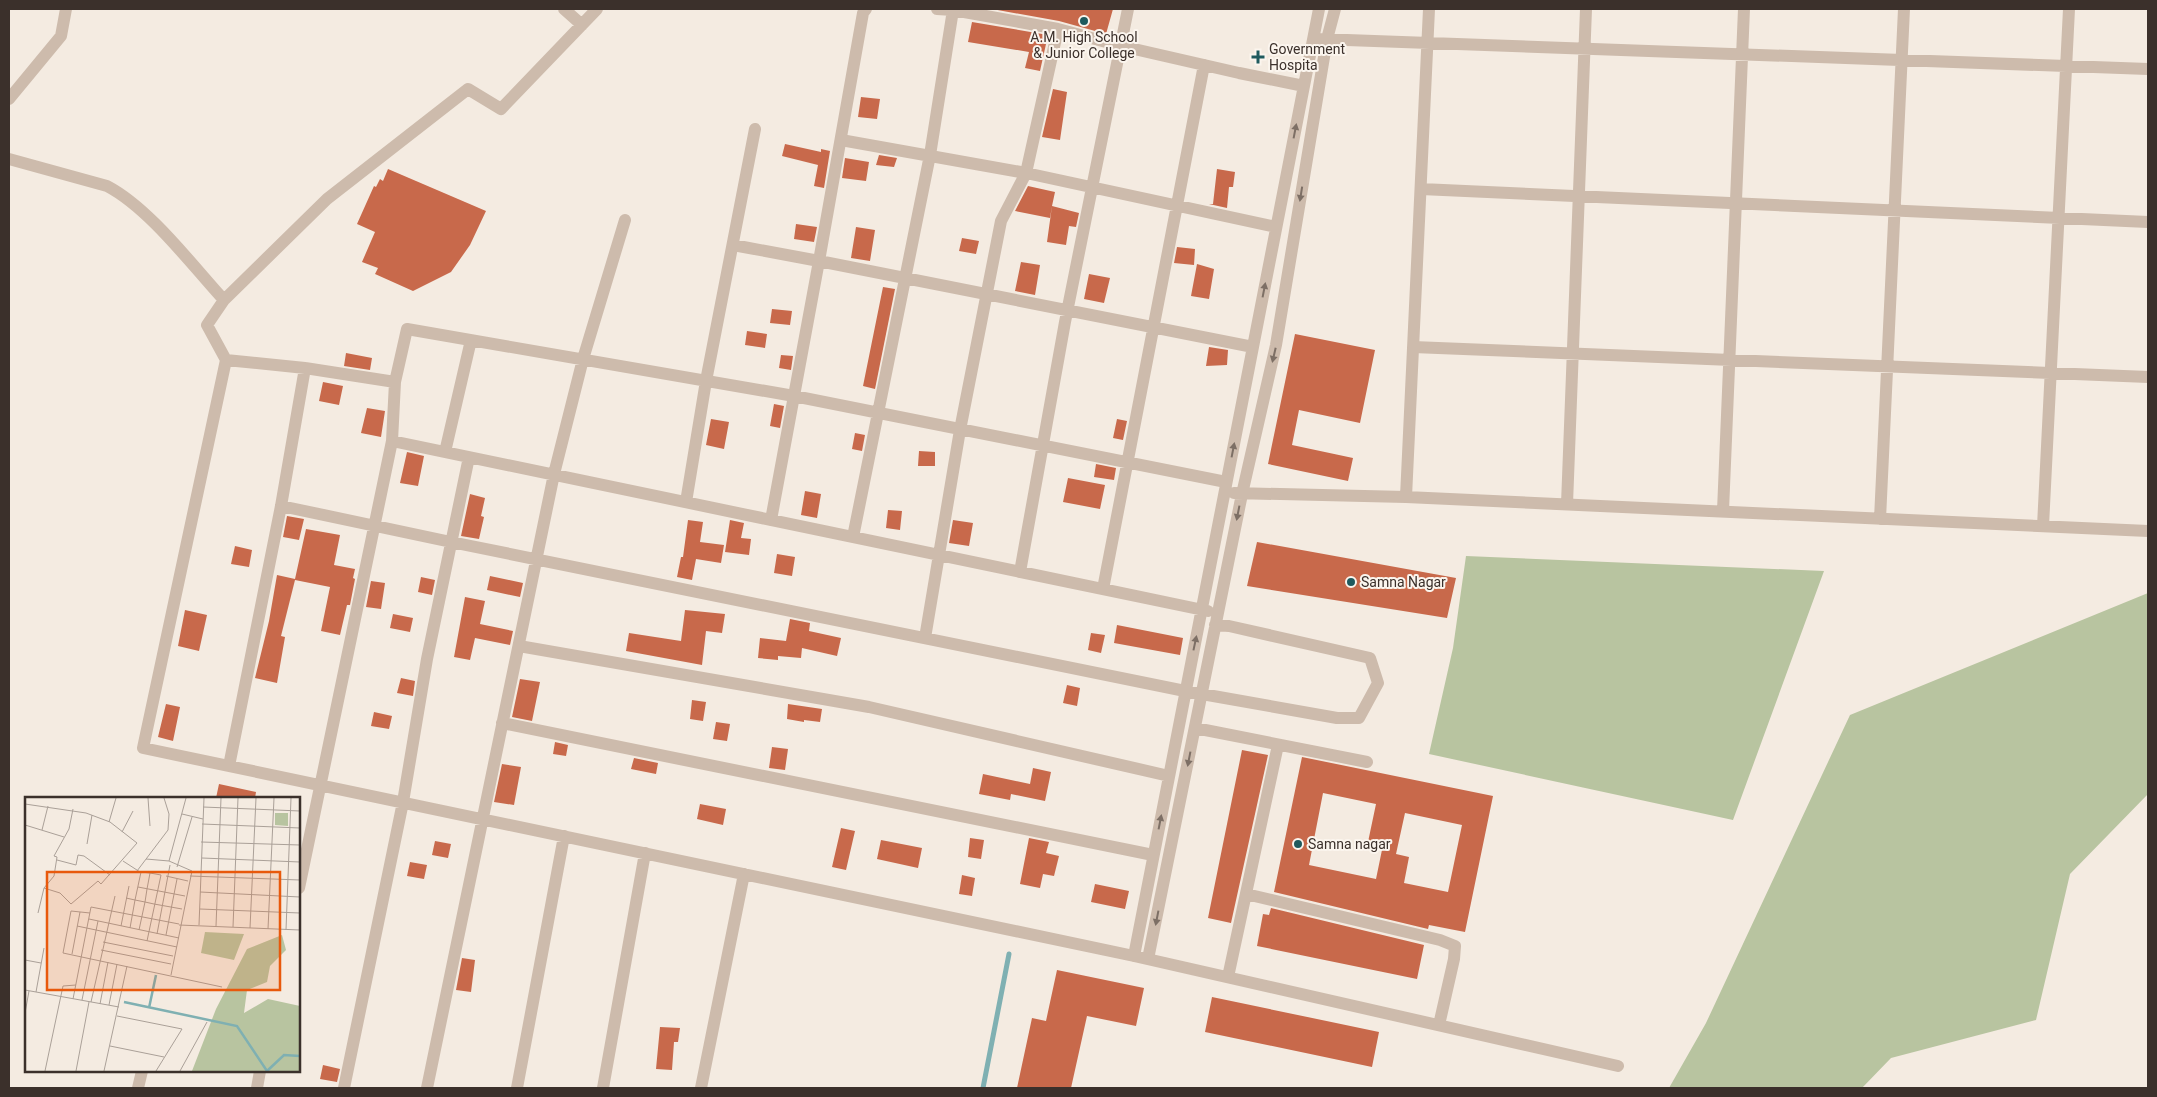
<svg xmlns="http://www.w3.org/2000/svg" width="2157" height="1097" viewBox="0 0 2157 1097" font-family="Roboto,sans-serif">
	<style>
		.green { fill: #b8c4a0 }
		.lines { fill: none; stroke-linecap: round; stroke-linejoin: round }
		.stream { stroke: #7fb0b2; stroke-width: 5 }
		.building { fill: #c8694b; fill-rule: evenodd }
		.minor { stroke: #cdbbac; stroke-width: 12 }
		.oneway { fill: #7d6f65 }
		.poi-dot { fill: #1f5a5e; stroke: #fbf5ee; stroke-width: 2 }
		.labels { text-anchor: middle; dominant-baseline: central; stroke-width: 4; stroke-linejoin: round; paint-order: stroke }
		.poi-label { font-size: 14px; fill: #3b302b; stroke: #fbf5ee; text-anchor: start }
		.inset-river { fill: none; stroke: #7fb0b2; stroke-width: 2.5 }
		.inset-road { fill: none; stroke: #aaa098; stroke-width: 1 }
		.view { fill: #e8590c; fill-opacity: 0.15; stroke: #e8590c; stroke-width: 2.5 }
		.inset-edge { fill: none; stroke: #3b302b; stroke-width: 2.5 }
	</style>
	<rect width="100%" height="100%" fill="#f4ebe1"/>
	<!-- green -->
	<path class="green" d="M1466,556L1824,571L1733,820L1429,754L1453,648Z
		M2148,593V794L2070,874L2036,1020L1891,1058L1862,1088H1669L1706,1023L1850,715Z"/>
	<g class="lines">
		<!-- stream -->
		<path class="stream" d="M983,1088L1009,954"/>
	</g>
	<!-- building -->
	<path class="building" d="M992,9H1113L1106,34L1059,21Z
		M972,22L1048,35L1040,71L1025,68L1029,52L968,42Z
		M1053,89L1067,92L1060,140L1042,137Z
		M861,97L880,99L877,119L858,117Z
		M785,144L821,152V149L830,151L824,188L814,186L818,165L782,156Z
		M879,155L897,158L894,167L876,165Z
		M845,158L869,162L866,181L842,178Z
		M388,169L486,211L470,245L451,272L413,291L375,274L378,268L362,262L375,232L357,224L374,186L376,187L380,179L383,181Z
		M1217,169L1235,172L1233,187H1229L1227,208L1209,204H1213Z
		M1028,186L1055,192L1052,206L1079,213L1076,227L1069,226L1066,245L1047,242L1052,206L1050,218L1015,211Z
		M796,224L817,227L814,242L794,239Z
		M856,227L875,230L870,261L851,258Z
		M962,238L979,241L976,254L959,251Z
		M1177,247L1195,249L1194,265L1174,263Z
		M1021,262L1040,265L1035,295L1015,291Z
		M1197,264L1214,269L1209,299L1191,296Z
		M1089,274L1110,278L1104,303L1084,299Z
		M883,287L895,289L875,389L863,386Z
		M772,309L792,311L790,325L770,323Z
		M747,331L767,334L765,348L745,345Z
		M1295,334L1375,350L1360,423L1299,410L1292,445L1353,458L1348,481L1268,464Z
		M1209,347L1228,350L1227,365L1206,366Z
		M346,353L372,358L370,370L344,366Z
		M781,355L793,356L791,370L779,368Z
		M323,382L343,386L339,405L319,401Z
		M774,404L784,406L780,428L770,426Z
		M367,408L385,411L381,437L361,433Z
		M711,419L729,422L724,449L706,445Z
		M1117,419L1127,421L1123,440L1113,438Z
		M855,433L865,435L862,451L852,449Z
		M919,451L935,452V466H918Z
		M407,452L424,456L418,486L400,483Z
		M1096,464L1116,468L1114,480L1094,477Z
		M1068,478L1105,485L1100,509L1063,502Z
		M805,491L821,494L817,518L801,515Z
		M470,494L485,498L481,516L484,517L479,539L461,536Z
		M888,510L902,511L900,530L886,528Z
		M287,516L304,519L299,540L283,537Z
		M688,520L703,522L700,542L724,545L721,563L696,559L692,580L677,577L681,557H683Z
		M730,520L744,523L741,538L751,539L749,555L725,552Z
		M953,520L973,523L969,546L949,543Z
		M306,529L340,535L334,565L355,569L353,578L355,579L350,605H347L340,635L321,631L330,587L295,580L281,636L285,637L277,683L255,678L269,621L277,575L295,579Z
		M1257,542L1456,578L1447,618L1247,586Z
		M235,546L252,550L249,567L231,564Z
		M777,554L795,557L792,576L774,573Z
		M490,576L523,583L520,597L487,590Z
		M421,577L435,580L432,595L418,592Z
		M371,581L385,583L381,609L366,607Z
		M465,597L485,601L480,624L513,631L510,645L475,638L470,660L454,657Z
		M185,610L207,615L199,651L178,646Z
		M685,610L725,614L722,633L706,631L702,665L626,651L629,633L681,641Z
		M393,614L413,618L410,632L390,628Z
		M790,619L810,623L809,631L841,638L837,656L802,648L801,658L778,656V660L758,658L760,638L786,641Z
		M1117,625L1183,638L1180,655L1114,643Z
		M1091,633L1105,635L1101,653L1088,650Z
		M401,678L415,681L413,696L397,693Z
		M520,679L540,682L532,721L512,717Z
		M1067,685L1080,688L1077,706L1063,703Z
		M692,700L706,702L703,721L690,719Z
		M166,704L180,707L173,741L158,737Z
		M788,704L822,709L820,722L804,720V722L787,719Z
		M374,712L392,716L389,729L371,726Z
		M716,722L730,724L727,741L713,739Z
		M555,742L568,745L566,756L553,754Z
		M772,747L788,749L785,770L769,768Z
		M1242,750L1268,755L1231,923L1208,918Z
		M1302,757L1493,796L1465,932L1429,925L1428,929L1274,892ZM1323,793L1376,804L1368,842L1383,845L1376,879L1309,865ZM1405,813L1462,825L1448,892L1404,883L1409,857L1396,854Z
		M634,758L658,763L656,774L631,769Z
		M502,764L521,767L514,805L494,802Z
		M1033,768L1051,772L1045,801L1011,794L1010,800L979,794L983,774L1030,784Z
		M219,784L256,792L255,798H216Z
		M700,804L726,809L723,825L697,819Z
		M841,828L855,831L846,870L832,867Z
		M970,838L984,840L981,859L968,857Z
		M1029,838L1049,842L1046,853L1059,856L1054,876L1043,874L1040,888L1020,884Z
		M881,840L922,848L918,868L877,859Z
		M435,841L451,844L448,858L432,855Z
		M410,862L427,865L424,879L407,876Z
		M962,875L975,878L972,896L959,894Z
		M1095,884L1129,891L1125,909L1091,902Z
		M1271,908L1424,945L1417,979L1257,946L1263,914L1269,915Z
		M462,958L475,960L471,992L456,990Z
		M1057,970L1144,988L1136,1026L1087,1016L1071,1088H1017L1032,1018L1046,1021Z
		M1212,997L1379,1032L1372,1067L1205,1032Z
		M660,1027L680,1028L678,1042H674L672,1070L656,1069Z
		M323,1065L340,1069L337,1082L320,1079Z"/>
	<g class="lines">
		<!-- minor -->
		<path class="minor" d="M564,9L582,25
			M866,9L863,13L819,261L1253,347
			M1058,29L1121,46L1239,73L1304,86
			M1319,39L2148,69
			M9,99L61,36L66,9
			M841,140L1026,173L1276,227
			M9,159L107,186C149,208 191,264 224,300L327,199L468,89L501,109L597,9
			M1421,189L2148,222
			M733,245L819,261L771,520
			M224,300L207,325L226,360
			M1413,347L2148,377
			M395,382L305,368L226,360L143,748L1134,956L1618,1066
			M392,441L1208,611
			M445,452L471,340
			M1234,493L1406,497L2148,531
			M1406,497L1429,9
			M686,502L706,381L755,129
			M1567,504L1586,9
			M281,506L451,542L1185,691L1337,718H1359L1378,683L1370,658L1229,626L1215,625
			M1723,511L1744,9
			M1880,519L1904,9
			M2043,526L2069,9
			M853,537L930,155L953,10L937,9
			M1020,572L1065,322L1128,9
			M1103,589L1204,65
			M925,638L960,430L1001,221L1026,173L1058,29L953,10
			M519,646L869,707L1169,776
			M502,723L1153,855
			M1195,728L1367,762
			M229,766L281,506L305,368
			M299,888L392,441L395,382L407,329L794,396L1226,482
			M1246,894L1440,940L1455,946L1454,959L1439,1025
			M1134,956L1319,9
			M1148,959L1242,494L1276,345L1327,39L1335,9
			M1228,977L1278,745
			M138,1088L142,1071
			M257,1088L260,1071
			M344,1088L403,802L427,659L469,457
			M427,1088L554,474L583,359L625,220
			M517,1088L564,836
			M603,1088L645,853
			M701,1088L744,874"/>
	</g>
	<!-- one-way arrows -->
	<defs><path id="oneway-solid" d="M-6-.8H1V-3.2L6.5 0L1 3.2V.8H-6Z" transform="scale(1.25)"/></defs>
	<g class="oneway">
		<use href="#oneway-solid" transform="translate(1295 131) rotate(-79)"/>
		<use href="#oneway-solid" transform="translate(1301 194) rotate(99)"/>
		<use href="#oneway-solid" transform="translate(1264 290) rotate(-79)"/>
		<use href="#oneway-solid" transform="translate(1274 355) rotate(103)"/>
		<use href="#oneway-solid" transform="translate(1233 450) rotate(-79)"/>
		<use href="#oneway-solid" transform="translate(1238 513) rotate(101)"/>
		<use href="#oneway-solid" transform="translate(1195 643) rotate(-78)"/>
		<use href="#oneway-solid" transform="translate(1189 759) rotate(101)"/>
		<use href="#oneway-solid" transform="translate(1160 822) rotate(-79)"/>
		<use href="#oneway-solid" transform="translate(1157 918) rotate(101)"/>
	</g>
	<!-- markers -->
	<g class="poi-dot">
		<circle cx="1084" cy="21" r="5"/>
		<path d="M1255.5 49.5h5v5h5v5h-5v5h-5v-5h-5v-5h5z"/>
		<circle cx="1351" cy="582" r="5"/>
		<circle cx="1298" cy="844" r="5"/>
	</g>
	<g class="labels">
		<!-- poi labels -->
		<g class="poi-label">
			<text x="1084" y="37" text-anchor="middle">A.M. High School<tspan x="1084" dy="16">&amp; Junior College</tspan></text>
			<text x="1269" y="49">Government<tspan x="1269" dy="16">Hospita</tspan></text>
			<text x="1361" y="582">Samna Nagar</text>
			<text x="1308" y="844">Samna nagar</text>
		</g>
	</g>
	<!-- overview -->
	<g transform="translate(25 797)">
		<rect width="275" height="275" fill="#f4ebe1"/>
		<path d="M250,16H263V29L250,28ZM180,135L219,137L209,163L176,156ZM257,138L261,153L245,169L242,185L222,193L219,216L243,202L275,209V274H167L191,212L222,152Z" fill="#b8c4a0"/>
		<path class="inset-river" d="M99,205L212,229L242,274M124,211L131,178M242,274L259,258L275,259"/>
		<path class="inset-road" d="M123,1L125,29M0,7L61,16L85,25L112,46L76,87L73,84L46,107L35,96L19,91M178,10L275,14M157,17L178,22M84,25L91,1M177,27L275,31M0,28L39,40M17,33L23,9M97,35L108,14M176,45L275,48M62,47L67,18M177,61L275,65M121,62L144,64M32,63L51,68L53,58L59,59L85,78M98,64L115,75M152,70L167,20M112,74L143,33L144,17L139,1M141,79L163,84M165,79L275,83M113,90L160,99M175,95L275,100M101,101L110,103L105,131M175,112L275,116M13,116L19,91L29,79L32,60L29,59L44,32L48,12M65,116L46,114L38,156L197,190M64,122L154,141M154,128L275,133M174,128L179,1M52,129L152,150M96,129L104,89M191,129L196,1M208,130L213,1M225,131L231,1M243,132L249,1M114,133L120,105L122,92L125,76L116,75L110,103L120,105L129,107L157,112M261,133L266,1M132,137L145,68M141,138L152,82M122,144L136,78L125,76M78,145L148,159M76,153L146,167M47,157L55,115M0,163L16,166M146,178L167,74L144,64L161,1M0,193L94,210M11,195L19,151M48,202L66,110L154,127M57,203L73,124M66,205L90,99M75,207L83,165M84,208L92,167M0,216L4,194M92,219L157,232L131,274M85,249L139,260M20,274L38,189L51,188M51,274L64,205M79,274L102,169M155,274L182,225"/>
		<path class="view" d="M22,75H255V193H22Z"/>
		<rect width="275" height="275" class="inset-edge"/>
	</g>
	<!-- border -->
	<rect width="2157" height="1097" fill="none" stroke="#3b302b" stroke-width="20"/>
</svg>
